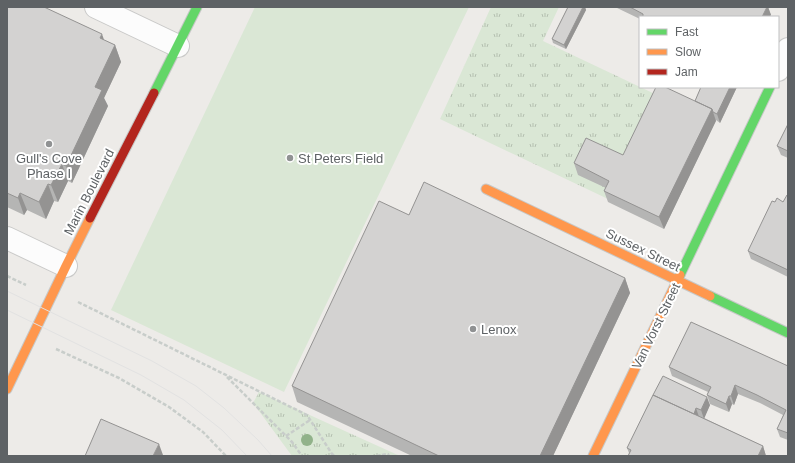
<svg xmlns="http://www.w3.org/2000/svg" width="795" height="463" viewBox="0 0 795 463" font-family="Arial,sans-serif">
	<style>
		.grass { fill: #dae7d5 }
		.park { fill: url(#park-tufts) }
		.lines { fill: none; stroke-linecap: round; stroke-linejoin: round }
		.street-casing { stroke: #c9c9c8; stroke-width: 24 }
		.fast-casing { stroke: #c7c8c7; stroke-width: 11 }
		.slow-casing { stroke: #c7c8c7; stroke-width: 11 }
		.jam-casing { stroke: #c7c8c7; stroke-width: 11 }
		.path { stroke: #c8cdca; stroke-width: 2.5; stroke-dasharray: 4 2; stroke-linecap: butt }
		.street { stroke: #fcfcfc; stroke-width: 22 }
		.fast { stroke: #63d668; stroke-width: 9 }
		.slow { stroke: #ff974d; stroke-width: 9 }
		.jam { stroke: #b3261e; stroke-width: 9 }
		.tram { stroke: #e2e2e2; stroke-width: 1 }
		.tree { fill: #91b28a }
		.wall { fill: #b5b5b4 }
		.shaded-wall { fill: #949392 }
		.building { fill: #d3d2d1; stroke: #949392 }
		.poi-dot { fill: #909293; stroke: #fff; stroke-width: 1.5 }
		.labels { text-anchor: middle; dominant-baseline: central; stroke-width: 4; stroke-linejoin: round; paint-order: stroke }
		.poi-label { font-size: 13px; fill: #5e6265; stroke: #fff; text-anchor: start }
		.street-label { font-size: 13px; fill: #5e6265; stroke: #fff }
	</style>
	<defs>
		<pattern id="park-tufts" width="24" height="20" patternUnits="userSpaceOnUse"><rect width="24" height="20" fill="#dae7d5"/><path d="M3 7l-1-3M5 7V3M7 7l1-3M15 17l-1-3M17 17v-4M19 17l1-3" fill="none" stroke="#b4bfb0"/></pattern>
	</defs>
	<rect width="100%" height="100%" fill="#edebe8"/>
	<!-- grass -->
	<path class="grass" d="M255,7H469L284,392L111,310Z"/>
	<!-- park -->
	<path class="park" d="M491,7H559L543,41L657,95L608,199L467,132L440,119Z
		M259,392L400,456H292L253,403Z"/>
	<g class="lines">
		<!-- street casing -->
		<g class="street-casing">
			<path id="street" d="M96,7L178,46
				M778,70L788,49
				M7,238L66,266"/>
		</g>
		<!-- fast casing -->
		<g class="fast-casing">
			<path id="fast" d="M154,93L197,7
				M680,275L770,87
				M710,296L788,333"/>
		</g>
		<!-- slow casing -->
		<g class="slow-casing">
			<path id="slow" d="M486,189L710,296
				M7,389L66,266L90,218
				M593,456L680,275"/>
		</g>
		<!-- jam casing -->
		<g class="jam-casing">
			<path id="jam" d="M90,218L154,93"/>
		</g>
		<!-- path -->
		<path class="path" d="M7,276L26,285
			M78,302L307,415L332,454L335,456
			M56,349L119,378L169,407L203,432L226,456
			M227,377L292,442L302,456
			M286,436L310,420
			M376,456L388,454L389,456"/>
		<!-- street -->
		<use href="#street" class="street"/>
		<!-- fast -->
		<use href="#fast" class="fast"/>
		<!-- slow -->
		<use href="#slow" class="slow"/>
		<!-- jam -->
		<use href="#jam" class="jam"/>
		<!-- tram -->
		<path class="tram" d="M7,291L152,361L196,386L224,408L258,440L272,456
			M7,310L141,375L184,400L222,430L247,456"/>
	</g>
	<!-- trees -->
	<circle class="tree" cx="307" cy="440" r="6"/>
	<!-- wall -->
	<path class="wall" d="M7,7L104,40L115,45L121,62L104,98L108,106L72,183L68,181L58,202L54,201L46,219L27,210L24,215L7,207Z
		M568,7H585L586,10L566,49L553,43L552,39Z
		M615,7H768L771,15L769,17H640V19Z
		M701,87H737L720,123L716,120L664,229L608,202L604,191L606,188L578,175L574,163L623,155L695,101Z
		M788,124V158L781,155L777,146Z
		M788,196V277L751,259L748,251L783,202Z
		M409,215L625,278L630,293L553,456H412L297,402L292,386Z
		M788,366V440L780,437L777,429L783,415L760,403L738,394L734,405L732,404L729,412L710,404L707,395L708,392L672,376L669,367Z
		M653,395L710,405L704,418L763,446L766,456H628L629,453L627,448Z"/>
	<!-- shaded-wall -->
	<path class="shaded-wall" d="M583,7H585L586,10L566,49L564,45Z
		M767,7H768L771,15L769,17H762Z
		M102,34L108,51L100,38Z
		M115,45L121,62L104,98L108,106L72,183L66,166L95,87Z
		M730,87H737L720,123L717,114Z
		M712,109L716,121L664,229L659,217Z
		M62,164L68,181L58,202L51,185Z
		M48,184L54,201L46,219L39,202Z
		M20,193L27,210L24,215L18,198Z
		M625,278L630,293L553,456H540Z
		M735,385L738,394L734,405L731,396Z
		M729,396L732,404L729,412L726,404Z
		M707,397L710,405L704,419L701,410Z
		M696,408L699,417H692Z
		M159,444L163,455V456H153Z
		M763,446L766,456H758Z"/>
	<!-- building -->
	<path class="building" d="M7,7H44L102,34L100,38L115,45L95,87L102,90L66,166L62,164L51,185L48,184L39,202L20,193L18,198L7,193Z
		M568,7H583L564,45L552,39Z
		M630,7H767L762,17H643V14Z
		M656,87H665L712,109L659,217L604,191L609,181L574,163L586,138L623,155Z
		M701,87H730L717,114L713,112L712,109L695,101Z
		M788,124V151L777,146Z
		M424,182L625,278L540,456H439L292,386L379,201L409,215Z
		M787,195L788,196V270L748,251L772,201L775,202L777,198L783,202Z
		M691,322L788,366V433L777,429L786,410L757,395L735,385L731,396H729L726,404L707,395L711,387L669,367Z
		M663,376L707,397L701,410L696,408L694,414L653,395Z
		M653,395L763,446L758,456H628L631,450L627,448Z
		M101,419L159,444L153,456H85Z"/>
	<!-- markers -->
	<g class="poi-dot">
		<circle cx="49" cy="144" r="4"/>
		<circle cx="290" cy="158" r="4"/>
		<circle cx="473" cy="329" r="4"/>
	</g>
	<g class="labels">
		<!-- poi labels -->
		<g class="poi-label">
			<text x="49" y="158" text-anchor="middle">Gull's Cove<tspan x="49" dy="15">Phase I</tspan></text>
			<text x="298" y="158">St Peters Field</text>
			<text x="481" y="329">Lenox</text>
		</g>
		<!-- street labels -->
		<g class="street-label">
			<text transform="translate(89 192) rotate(-63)">Marin Boulevard</text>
			<text transform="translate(643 250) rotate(26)">Sussex Street</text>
			<text transform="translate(656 326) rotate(-64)">Van Vorst Street</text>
		</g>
	</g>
	<!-- border -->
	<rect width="795" height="463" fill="none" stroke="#5e6265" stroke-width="16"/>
	<!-- legend -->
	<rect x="639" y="16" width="140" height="72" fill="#ffffff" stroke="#bfc0c1"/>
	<rect x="647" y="29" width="20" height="6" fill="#63d668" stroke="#bfc0c1"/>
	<text x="675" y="36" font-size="12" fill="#5e6265">Fast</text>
	<rect x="647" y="49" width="20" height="6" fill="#ff974d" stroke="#bfc0c1"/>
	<text x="675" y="56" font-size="12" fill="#5e6265">Slow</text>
	<rect x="647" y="69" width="20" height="6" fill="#b3261e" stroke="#bfc0c1"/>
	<text x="675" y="76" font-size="12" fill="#5e6265">Jam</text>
</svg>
